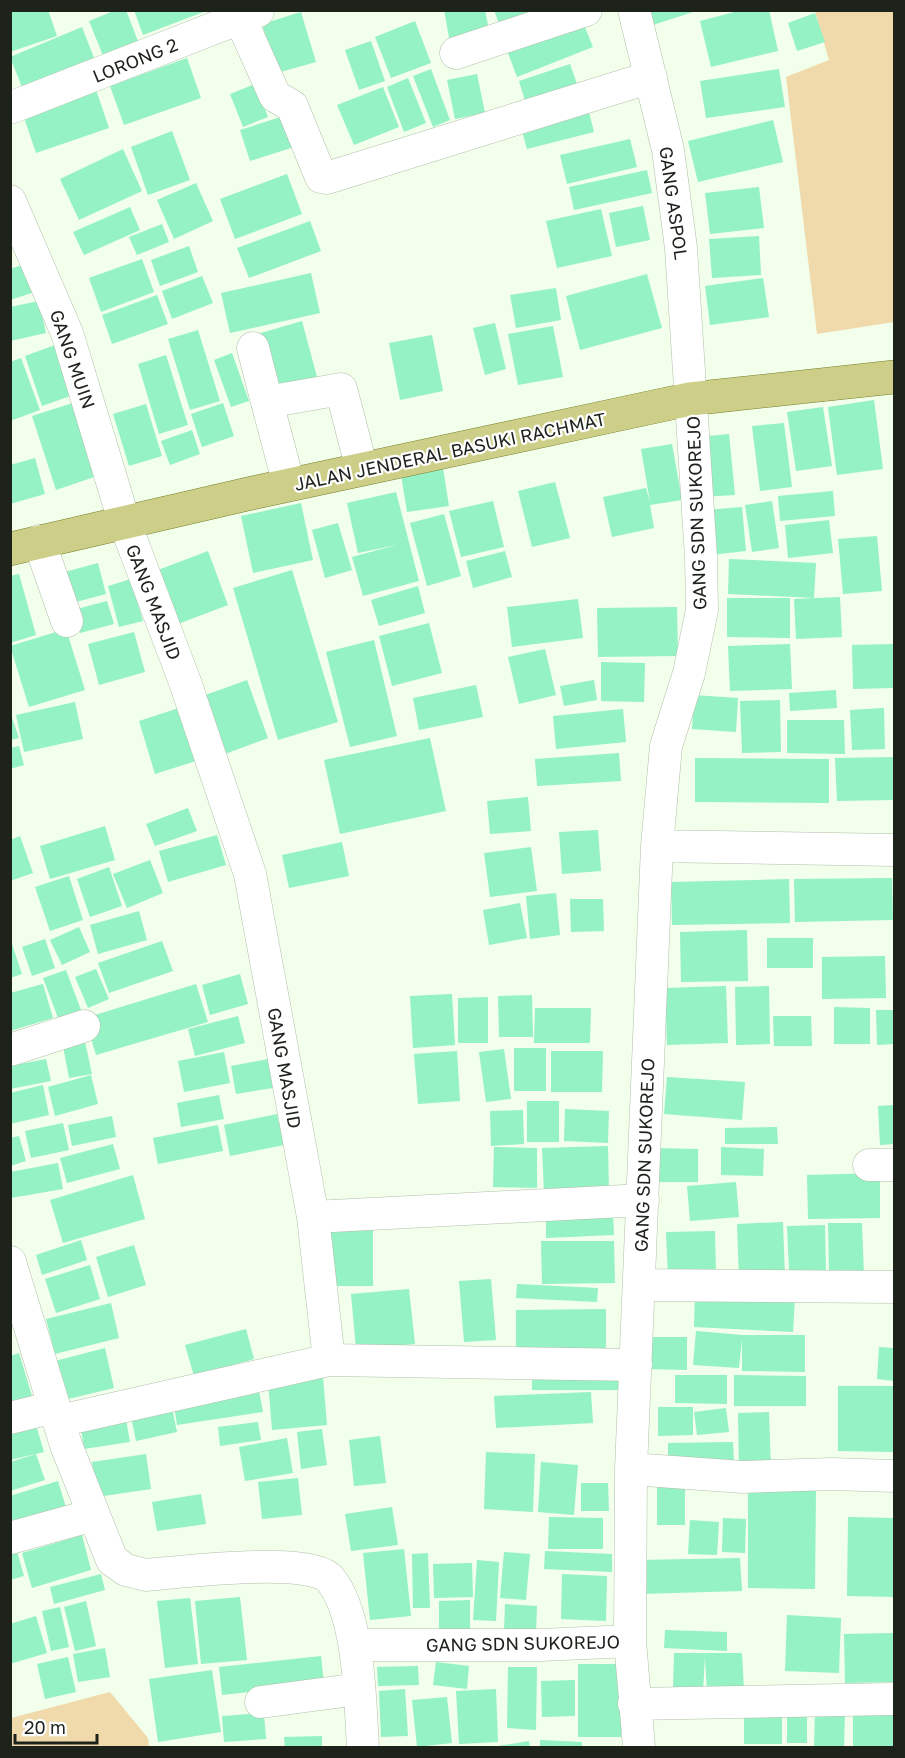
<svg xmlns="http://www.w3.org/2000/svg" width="905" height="1758" viewBox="0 0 905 1758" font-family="'Golos Text',sans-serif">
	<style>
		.green { fill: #f0d9aa }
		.building { fill: #94f2c4 }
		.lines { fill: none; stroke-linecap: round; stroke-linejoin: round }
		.minor-casing { stroke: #b2bfac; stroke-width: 33 }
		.major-casing { stroke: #797e2e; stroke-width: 34 }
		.minor { stroke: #fff; stroke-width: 32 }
		.major { stroke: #cdcf88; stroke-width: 33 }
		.labels { text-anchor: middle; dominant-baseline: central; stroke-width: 4.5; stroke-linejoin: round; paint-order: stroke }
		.street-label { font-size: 18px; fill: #1d221b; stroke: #fff }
	</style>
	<rect width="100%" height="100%" fill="#f1ffeb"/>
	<!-- green -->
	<path class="green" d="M815,11H894V322L817,334L786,77L829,60Z
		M110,1692L148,1738L149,1747H11V1718Z"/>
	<!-- building -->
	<path class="building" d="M10,10H48L57,36L10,52Z
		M116,10H126L141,49L106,63L89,21Z
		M134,10H206V11L143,35Z
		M444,10H485L490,35L450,43Z
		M494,10H560L502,32Z
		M649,10H696V11L653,25Z
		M742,10H769L778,51L711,67L700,21Z
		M301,12L316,62L277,73L262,24Z
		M815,13L825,42L797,51L788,23Z
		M580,15L593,47L517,77L505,45Z
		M415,21L431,63L391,78L375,37Z
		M82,27L98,68L26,97L10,57Z
		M371,41L385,81L359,90L345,50Z
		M187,58L201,98L124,125L110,86Z
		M570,64L577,84L525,101L519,81Z
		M431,69L450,120L433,127L413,76Z
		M779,69L785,107L706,118L700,81Z
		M477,74L485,113L455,119L447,80Z
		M408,78L426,123L404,132L387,87Z
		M94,84L109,128L36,153L21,109Z
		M255,84L268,117L243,127L230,94Z
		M383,87L399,127L354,145L337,105Z
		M583,88L594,132L527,149L515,106Z
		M287,115L297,146L250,161L240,130Z
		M773,120L783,162L698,182L688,141Z
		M172,131L190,180L148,195L131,147Z
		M630,139L637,167L567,184L560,155Z
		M123,149L142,191L79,220L60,179Z
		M647,170L652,193L574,210L569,187Z
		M287,174L302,214L235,239L220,199Z
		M196,183L213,221L174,239L157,200Z
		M759,187L764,228L710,234L705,193Z
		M643,206L650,240L616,247L609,213Z
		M130,207L140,230L84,255L73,232Z
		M601,209L612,256L557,268L546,221Z
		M310,221L321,251L249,278L237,248Z
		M162,224L169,242L137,255L129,237Z
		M759,236L761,275L712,278L709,239Z
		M189,246L198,272L160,286L151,260Z
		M142,259L154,292L101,312L89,278Z
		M28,263L38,291L10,300V269Z
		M311,273L320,313L230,333L221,293Z
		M647,274L662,328L580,350L566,296Z
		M202,276L213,303L172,319L162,291Z
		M763,278L769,317L710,325L705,286Z
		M556,288L561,320L516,328L510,295Z
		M157,295L168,324L112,344L102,315Z
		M39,301L46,333L10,341V307Z
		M302,321L317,377L269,390L254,335Z
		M495,323L506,369L485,375L473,328Z
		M553,326L563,377L518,385L508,334Z
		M198,330L220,401L190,410L168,339Z
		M432,335L443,391L400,400L389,343Z
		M58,344L76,394L42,406L25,356Z
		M232,353L249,401L231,407L214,360Z
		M166,355L188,425L159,434L138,364Z
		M21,358L40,410L10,421V362Z
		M874,400L883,469L837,475L828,407Z
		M79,401L103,474L56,490L32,416Z
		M223,403L234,436L202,447L191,414Z
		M146,404L162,456L129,466L113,414Z
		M823,407L832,466L796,471L787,412Z
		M784,423L792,487L760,491L752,426Z
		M192,430L200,454L170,465L161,441Z
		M729,434L735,495L702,497L698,437Z
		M672,444L682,500L650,505L654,528L612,537L603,497L646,488L650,502L641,449Z
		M35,458L45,494L10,504V465Z
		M443,468L449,506L407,512L401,475Z
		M555,482L570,538L532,547L518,491Z
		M833,491L835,516L780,521L778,496Z
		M396,492L419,581L363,596L352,557L396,545L358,553L347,503Z
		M493,501L504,547L461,557L449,511Z
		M772,501L779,548L752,552L745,505Z
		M301,503L313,560L253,573L241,516Z
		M742,507L746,551L710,555L706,510Z
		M444,514L461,576L427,586L410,523Z
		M829,520L833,553L788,558L785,525Z
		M338,523L352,570L325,578L312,530Z
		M877,536L882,591L843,594L838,539Z
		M208,551L228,605L178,624L158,570Z
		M505,551L512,577L473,588L466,561Z
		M729,559L816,563L814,598L728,594Z
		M98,563L106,594L69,604L61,573Z
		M292,570L338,722L278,740L233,588Z
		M19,574L36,635L10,643V576Z
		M131,579L143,621L119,627L108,586Z
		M418,586L425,613L379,626L371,600Z
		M840,597L842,637L796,639L794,599Z
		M727,598H790V638L727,637Z
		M578,599L583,638L512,647L507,607Z
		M107,601L114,624L80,633L73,610Z
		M677,607L678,656L598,657L597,608Z
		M429,623L442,673L392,686L379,636Z
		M66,629L85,690L29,707L10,646Z
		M134,632L145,672L99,685L88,644Z
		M374,640L397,736L350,747L326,652Z
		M790,644L792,689L730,691L728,646Z
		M894,644V688L853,689L852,645Z
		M545,649L556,695L519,704L508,657Z
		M601,662L645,663L644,702L601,701Z
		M247,680L268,738L222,755L200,697Z
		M594,680L597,700L564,706L560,686Z
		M476,685L483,717L419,730L413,698Z
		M836,690L837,708L790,711L789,693Z
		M694,695L738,698L736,732L692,729Z
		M780,700L781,752L742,753L740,701Z
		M75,702L83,739L24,752L16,715Z
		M182,707L199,760L155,774L139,721Z
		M884,708L885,749L852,750L850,710Z
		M623,709L626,742L556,749L553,716Z
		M10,712L19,738L10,740Z
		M787,720H844L845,754L787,753Z
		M430,738L446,811L340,834L324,760Z
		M19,746L24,765L10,769V748Z
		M619,753L621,781L537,786L535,759Z
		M894,757V800L837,801L835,758Z
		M695,758L829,759V803L695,802Z
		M528,797L531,831L490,834L487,801Z
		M188,808L197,831L155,846L146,824Z
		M105,826L115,860L50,879L40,846Z
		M598,830L601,871L562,874L559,832Z
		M217,835L226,865L168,882L159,851Z
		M20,836L33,873L10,881V840Z
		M342,842L349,876L289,888L282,855Z
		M531,847L537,891L490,897L484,853Z
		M150,860L163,893L127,908L113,874Z
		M109,867L122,906L90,917L77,879Z
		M69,876L83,920L50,931L35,887Z
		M892,878L893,920L795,922L794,879Z
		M789,879L790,923L672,925L671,882Z
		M556,893L560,935L530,939L526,896Z
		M570,899H603L604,931L571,932Z
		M520,903L527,938L489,945L483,910Z
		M139,911L147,940L98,954L90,925Z
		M79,927L90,952L62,965L50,940Z
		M747,930L748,981L681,982L680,932Z
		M767,938H813V968H767Z
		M45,939L55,968L32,976L22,947Z
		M162,941L173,971L109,993L98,963Z
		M12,944L22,974L10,978V945Z
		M885,956L886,998L822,999V957Z
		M96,969L109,999L88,1008L75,977Z
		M66,970L81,1010L58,1018L43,978Z
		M240,974L248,1004L210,1015L202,985Z
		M43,984L53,1018L10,1031V993Z
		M196,984L208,1022L96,1055L85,1018Z
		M726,986L728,1043L667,1045L665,988Z
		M769,986L770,1044L736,1045L735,987Z
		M452,994L455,1045L413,1048L410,996Z
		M532,995L533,1037H499L498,996Z
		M488,997V1043H458V998Z
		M834,1007L870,1008V1044H834Z
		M535,1008H591L590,1043H534Z
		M876,1010H894V1044L877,1045Z
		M238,1016L245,1043L195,1056L188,1029Z
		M773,1016H811L812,1046H774Z
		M84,1037L92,1074L69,1078L62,1041Z
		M514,1048H546V1091H514Z
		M504,1049L511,1099L486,1102L479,1052Z
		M457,1051L460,1101L418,1104L414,1054Z
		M551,1051H603L602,1092H551Z
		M224,1052L230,1083L184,1092L178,1061Z
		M46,1059L51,1081L10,1089V1066Z
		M268,1059L273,1088L236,1094L231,1066Z
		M91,1075L98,1104L55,1116L48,1087Z
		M667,1077L745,1082L742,1120L664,1114Z
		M43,1085L49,1115L10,1124V1093Z
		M219,1095L224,1119L181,1127L177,1103Z
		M527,1101H559V1142H527Z
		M894,1105V1144L880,1145L878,1106Z
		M565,1109L609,1111L608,1143L564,1141Z
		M523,1110L524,1144L491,1146L490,1111Z
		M277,1114L284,1145L230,1156L224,1125Z
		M112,1116L116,1137L72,1146L68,1125Z
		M63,1123L69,1150L31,1158L25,1131Z
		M218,1125L223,1151L158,1164L153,1138Z
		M777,1127L778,1144H725V1128Z
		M19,1136L26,1161L10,1166V1138Z
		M113,1144L120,1169L67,1183L60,1158Z
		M608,1146L609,1191L544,1192L542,1148Z
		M494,1147L537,1148V1188L493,1187Z
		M721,1147L764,1149L763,1176L721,1175Z
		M654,1148L698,1149V1182H653Z
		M58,1163L63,1189L11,1198L10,1172Z
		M880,1173V1218L808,1219L807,1175Z
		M133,1175L145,1219L63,1243L50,1200Z
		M736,1182L739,1217L690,1221L687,1186Z
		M613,1214L614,1235L546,1238V1216Z
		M783,1222L785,1277L739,1279L737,1224Z
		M828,1223H862L864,1275L829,1276Z
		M825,1225L826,1270L789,1271L787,1226Z
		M326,1230H373V1286H325Z
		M715,1231L716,1274L668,1276L666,1232Z
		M81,1240L87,1260L42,1275L36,1255Z
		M541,1241H614L615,1283L542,1284Z
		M134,1245L146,1285L108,1297L96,1257Z
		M90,1265L100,1299L56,1313L45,1279Z
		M491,1279L496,1340L464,1342L459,1281Z
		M517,1284L598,1288L597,1302L516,1298Z
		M409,1289L415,1344L356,1349L351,1294Z
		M695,1293L795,1298L793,1332L694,1327Z
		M111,1303L119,1338L55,1354L46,1319Z
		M606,1309V1350L516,1351V1310Z
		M246,1329L254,1359L194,1376L185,1345Z
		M696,1331L742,1335H805V1372L742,1371V1339L739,1368L693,1365Z
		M646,1337H687V1370L646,1369Z
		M879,1347L894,1348V1381L877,1379Z
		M105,1348L114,1388L64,1400L55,1361Z
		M19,1353L32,1396L10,1403V1356Z
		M532,1366H620V1390H532Z
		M675,1375H727V1404L675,1403Z
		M734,1375L806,1376V1406H734Z
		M323,1377L327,1425L272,1430L268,1381Z
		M258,1386L263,1412L177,1425L173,1399Z
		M838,1386H893V1452L838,1451Z
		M591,1392L593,1423L496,1428L494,1396Z
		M171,1403L177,1432L136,1441L130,1412Z
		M658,1407H693V1435L658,1436Z
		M726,1408L729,1432L697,1435L694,1412Z
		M769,1412L771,1469L739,1470L738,1413Z
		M125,1414L130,1442L84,1449L80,1422Z
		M258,1422L261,1440L220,1446L218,1427Z
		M36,1425L44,1452L10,1460V1431Z
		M322,1429L327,1465L301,1469L297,1432Z
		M380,1436L386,1483L354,1486L349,1440Z
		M287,1438L293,1473L245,1481L239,1447Z
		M733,1442L734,1464L668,1465V1443Z
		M486,1452L535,1454L533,1512L484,1509Z
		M36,1454L45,1480L10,1491V1462Z
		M146,1454L151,1489L97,1497L92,1462Z
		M541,1462L578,1465L574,1515L538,1512Z
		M298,1478L302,1515L262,1519L258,1482Z
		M58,1481L68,1514L10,1532V1496Z
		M657,1482H685V1525H657Z
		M581,1483H608L609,1511H581Z
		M748,1491H816L815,1589L748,1588Z
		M201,1494L206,1524L157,1531L152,1502Z
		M392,1507L398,1545L351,1551L345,1514Z
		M549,1517L603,1518V1549H548Z
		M848,1517L894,1518V1597L847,1596Z
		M723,1518L746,1519L745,1553L722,1552Z
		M690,1520L719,1522L717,1555L688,1554Z
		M82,1535L91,1570L32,1588L22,1553Z
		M14,1541L24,1576L10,1580V1542Z
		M404,1549L411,1616L370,1620L363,1553Z
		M545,1551L612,1554V1572L544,1569Z
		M504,1552L530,1554L526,1600L500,1598Z
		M428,1553L430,1608H413L412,1554Z
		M740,1558L742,1591L640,1594L639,1560Z
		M477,1560L499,1562L496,1621L473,1620Z
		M472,1563L473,1597L434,1598L433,1564Z
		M101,1574L105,1590L54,1604L50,1587Z
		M562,1574L607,1576L606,1621L561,1619Z
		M240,1597L247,1660L201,1664L195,1601Z
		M190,1598L198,1664L165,1668L157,1601Z
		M470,1600V1631L439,1632V1601Z
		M86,1601L96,1646L75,1651L64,1607Z
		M505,1604L537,1606L536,1632L504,1630Z
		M60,1607L69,1647L51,1651L42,1611Z
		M787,1615L841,1618L839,1673L785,1671Z
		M36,1616L47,1653L10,1664V1624Z
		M665,1630L727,1632V1651L664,1648Z
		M893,1633L894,1682L845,1683L844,1634Z
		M105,1648L110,1677L78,1682L73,1654Z
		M674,1653H742L744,1690L707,1692L705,1657L703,1691L673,1689Z
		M321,1656L324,1684L222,1695L219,1667Z
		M68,1657L76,1692L45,1699L37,1664Z
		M436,1662L469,1666L467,1689L433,1685Z
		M578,1664H621V1737H578Z
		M418,1666L419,1685L378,1686L377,1667Z
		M508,1667H537L536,1730L507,1728Z
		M212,1670L221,1732L158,1742L149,1679Z
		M575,1680V1716L542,1717L541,1681Z
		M405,1689L408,1736L381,1737L379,1691Z
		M496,1689L498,1742L459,1744L456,1691Z
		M447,1697L452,1743L417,1747L412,1700Z
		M853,1708L894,1709V1748H853Z
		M787,1710H807V1743H787Z
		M815,1710L845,1711L844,1748H814Z
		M744,1711H782V1744H744Z
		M264,1713L266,1739L224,1742L222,1716Z
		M322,1736V1748H285L284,1737Z
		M540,1740L582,1742V1748H540Z
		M529,1741L530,1748H498V1746Z"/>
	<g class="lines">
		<!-- minor casing -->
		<g class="minor-casing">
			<path id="minor" d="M240,18L275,96L292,106L321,177L327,178L651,77
				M456,53L586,10
				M10,108L258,11
				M10,201L67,333L124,521L185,682L250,874L313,1217L329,1360L59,1421
				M253,348L267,402L341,389L362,469
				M267,402L289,485
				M39,541L67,621
				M657,846L894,850
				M10,1050L84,1026
				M869,1165H894
				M313,1217L643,1200
				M10,1262L66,1445L112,1560L126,1570L146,1575C179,1572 311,1556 330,1579C360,1615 360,1702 363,1748
				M640,1285L894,1287
				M329,1360L636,1365
				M10,1418L54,1407
				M631,1469L743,1477L832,1474L894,1476
				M10,1538L93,1515
				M630,1641L639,1747
				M355,1645H541L630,1641L631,1469L657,846L666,746L689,673L702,610L701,557L681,248L668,150L634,10
				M261,1702L359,1689
				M634,1704L894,1699"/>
		</g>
		<!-- major casing -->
		<g class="major-casing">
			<path id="major" d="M10,549L252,493L690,399L894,377"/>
		</g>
		<!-- minor -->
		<use href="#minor" class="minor"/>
		<!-- major -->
		<use href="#major" class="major"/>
	</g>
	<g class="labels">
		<!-- street labels -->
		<g class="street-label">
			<text transform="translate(135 60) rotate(-22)">LORONG 2</text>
			<text transform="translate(674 203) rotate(82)">GANG ASPOL</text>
			<text transform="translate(73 359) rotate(71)">GANG MUIN</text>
			<text transform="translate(450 451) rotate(-12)">JALAN JENDERAL BASUKI RACHMAT</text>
			<text transform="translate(696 513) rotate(-92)">GANG SDN SUKOREJO</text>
			<text transform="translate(154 602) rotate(69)">GANG MASJID</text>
			<text transform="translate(285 1068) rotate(80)">GANG MASJID</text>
			<text transform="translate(644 1155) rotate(-88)">GANG SDN SUKOREJO</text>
			<text transform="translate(523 1643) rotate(-1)">GANG SDN SUKOREJO</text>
		</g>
	</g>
	<!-- border -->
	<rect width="905" height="1758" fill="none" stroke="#1d221b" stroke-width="24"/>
	<!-- scale -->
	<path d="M15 1734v9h82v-9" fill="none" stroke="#1d221b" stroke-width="3"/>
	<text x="24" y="1734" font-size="18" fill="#1d221b" stroke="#ffffff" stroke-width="4.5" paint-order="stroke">20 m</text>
</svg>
